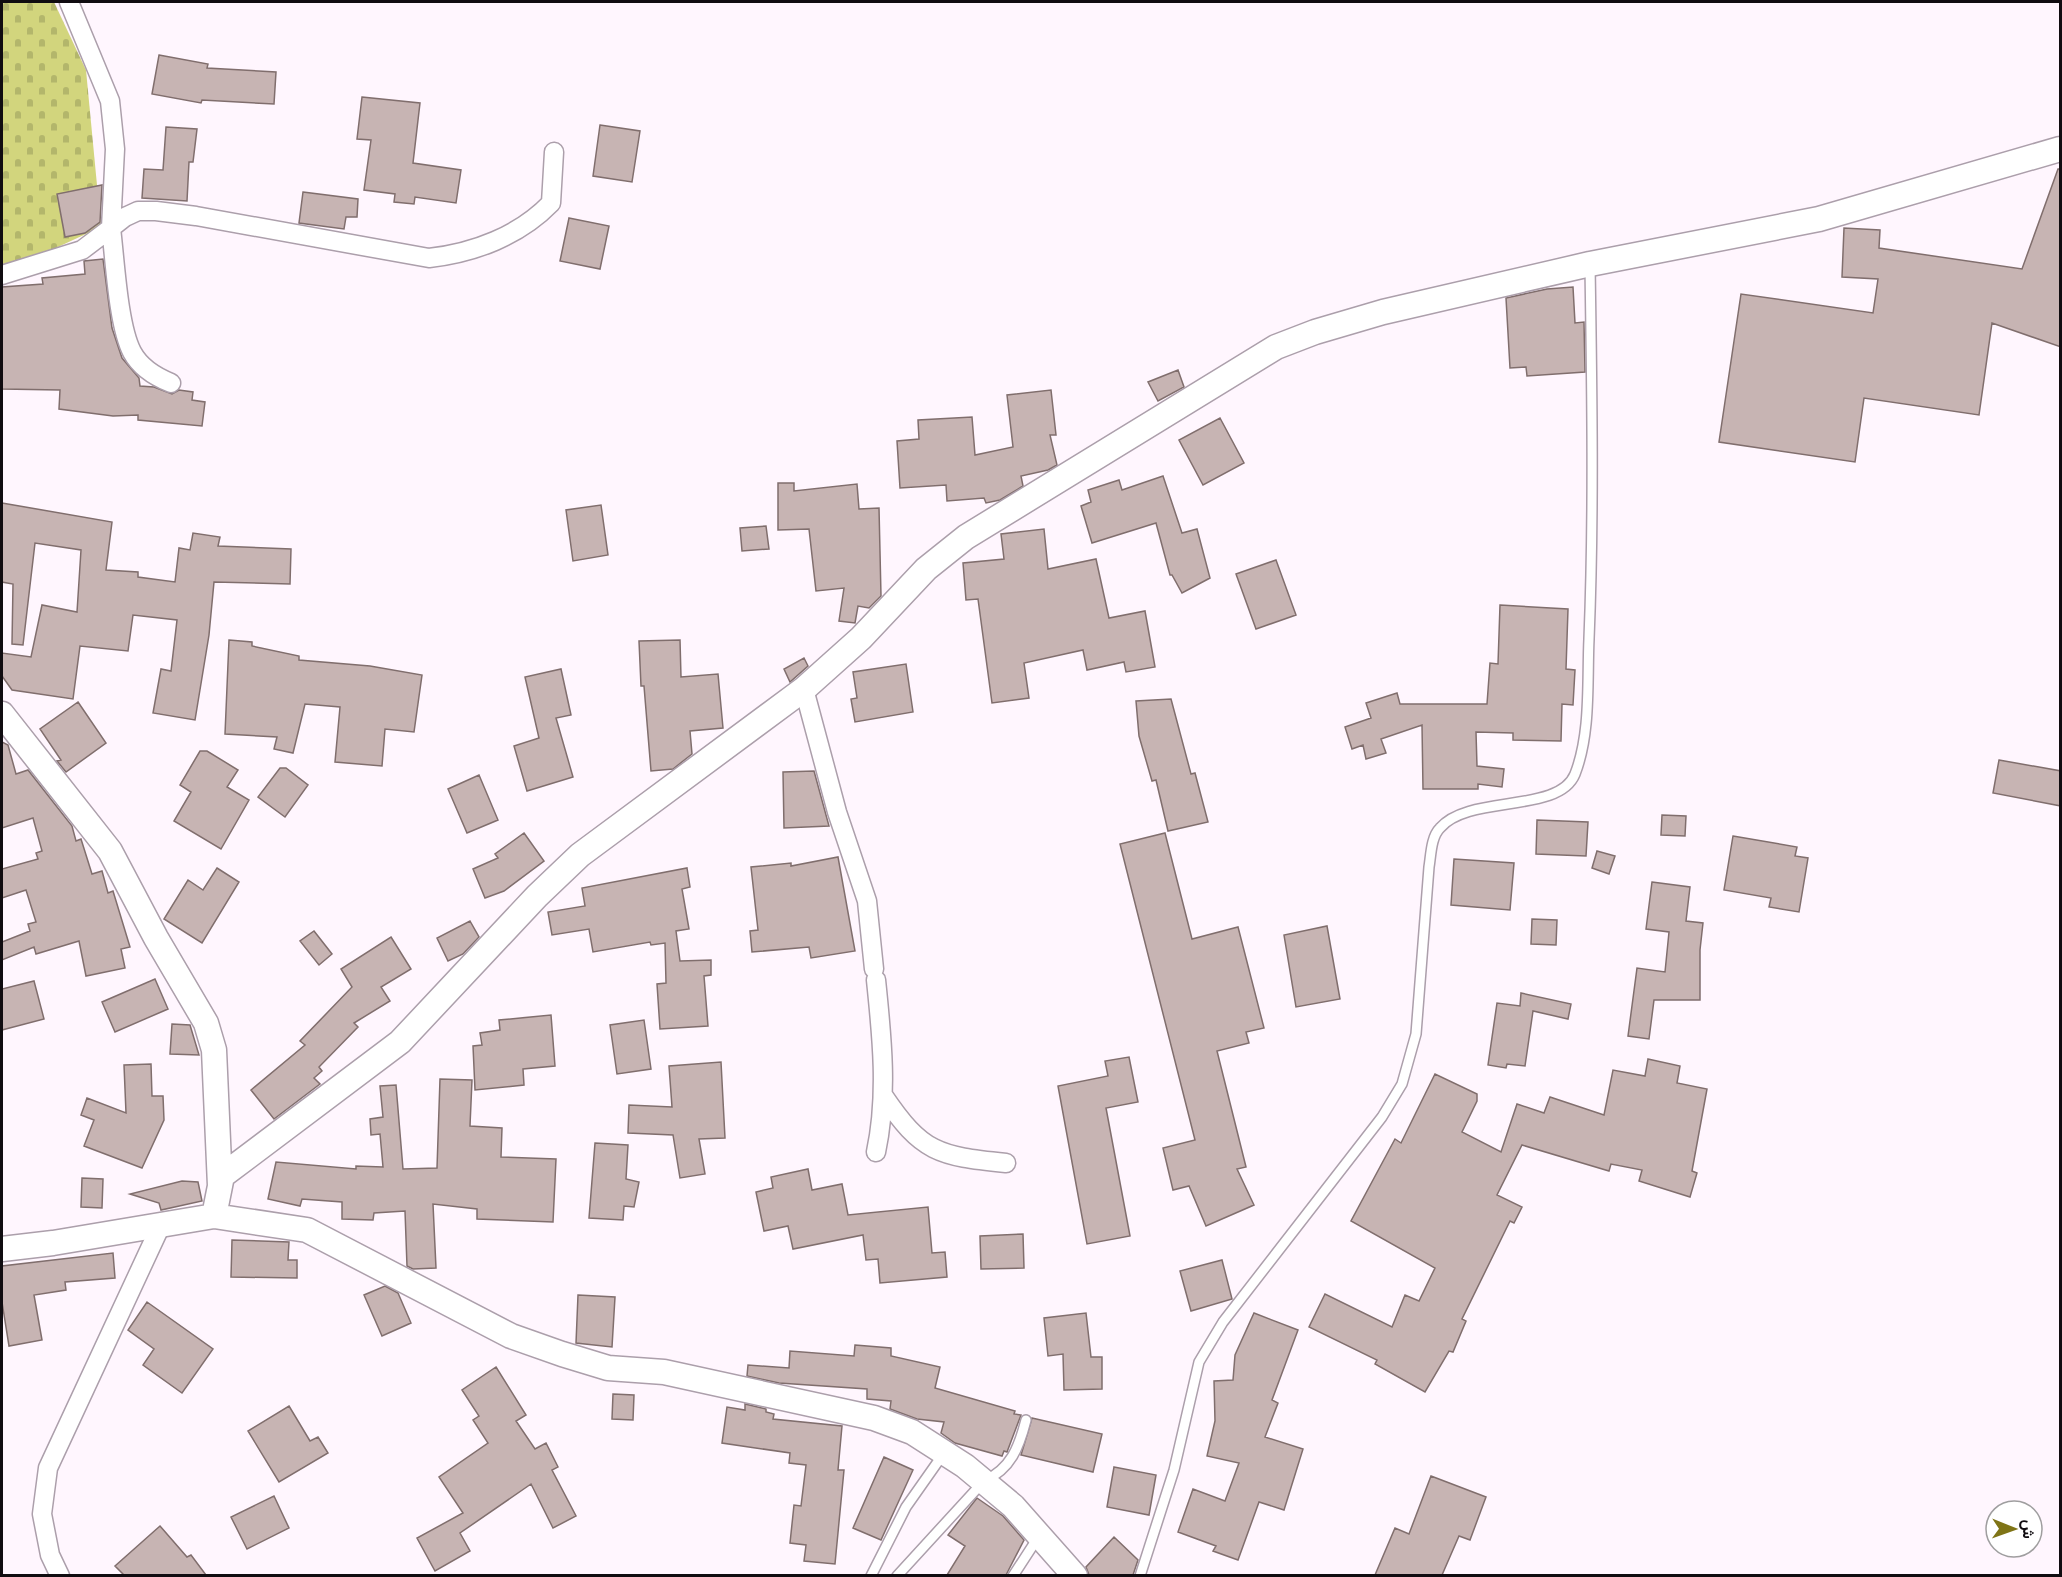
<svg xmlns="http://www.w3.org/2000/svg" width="2062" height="1577" viewBox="0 0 2062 1577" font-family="'Source Sans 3',Vazirmatn,sans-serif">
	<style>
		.cemetery { fill: url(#cemetery-stones) }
		.building { fill: #c7b4b3; stroke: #806e6d; stroke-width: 1.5 }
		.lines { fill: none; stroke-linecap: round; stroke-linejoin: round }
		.service-casing { stroke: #ac9fab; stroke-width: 12 }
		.minor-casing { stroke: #ac9fab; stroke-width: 21 }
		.tertiary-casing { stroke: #ac9fab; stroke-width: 27 }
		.service { stroke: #fff; stroke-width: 9 }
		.minor { stroke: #fff; stroke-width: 18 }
		.tertiary { stroke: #fff; stroke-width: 24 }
	</style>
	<defs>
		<pattern id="cemetery-stones" width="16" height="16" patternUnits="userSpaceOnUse" patternTransform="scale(1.5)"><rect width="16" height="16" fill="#d2d57d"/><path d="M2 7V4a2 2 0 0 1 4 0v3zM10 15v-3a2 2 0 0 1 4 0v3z" fill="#b3b66b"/></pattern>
	</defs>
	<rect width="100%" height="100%" fill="#fff6fe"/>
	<!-- cemetery -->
	<path class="cemetery" d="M2,2H54L86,70L101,227L2,273Z"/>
	<!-- building -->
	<path class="building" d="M159,55L208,64L207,68L276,72L274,104L202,100L201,103L152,94Z
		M362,97L420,103L413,163L461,170L456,203L415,197L414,204L394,202L395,194L364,190L371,140L357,139Z
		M600,125L640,131L632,182L593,176Z
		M166,127L197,129L193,162H189L187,201L142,198L144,169L163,170Z
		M2058,169H2061V347L1992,323L1979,415L1864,398L1855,462L1719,442L1741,294L1873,313L1878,279L1842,277L1844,228L1880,230L1879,248L2022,269Z
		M102,185L100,222L85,233L65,237L57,194Z
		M303,192L358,199L357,217H346L344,229L299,223Z
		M569,218L609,226L600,269L560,261Z
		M103,259L112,328L122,358L139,378L140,386L154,387L172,394L179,390L193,392L192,400L205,402L202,426L138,420V415L113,416L59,409L60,390L2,389V287L43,284L42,278L85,274L84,261Z
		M1573,287L1575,323L1584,322L1585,372L1527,376L1526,367L1510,368L1506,298L1547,289Z
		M1178,370L1184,387L1158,401L1148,382Z
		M1051,390L1056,435H1050L1057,465L1048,470L1021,476L1023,486L1000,500L986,503L984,498L947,501L946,485L900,488L897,441L919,439L918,420L972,417L975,455L1013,447L1007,395Z
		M1220,418L1244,463L1203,485L1179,440Z
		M1163,476L1182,533L1197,529L1210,578L1182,593L1172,575H1170L1156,523L1092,543L1081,506L1091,502L1088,490L1119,480L1122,490Z
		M778,483H794V491L857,484L859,509L879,508L881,596L869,608L858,606L855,623L839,621L844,588L816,591L809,529L778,530Z
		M2,503L112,522L106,570L138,572V577L175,582L179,548L190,550L193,533L220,537L218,546L291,549L290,584L214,582L209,635L195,720L153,713L161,669L171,671L177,620L133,615L128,651L80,646L73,699L12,690L2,676V653L31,657L42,605L77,612L81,550L35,543L23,645L12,644L13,584L2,582Z
		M601,505L608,555L573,561L566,510Z
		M766,526L769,549L742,551L740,528Z
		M1044,529L1048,569L1096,559L1109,618L1145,611L1155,667L1126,672L1124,662L1087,670L1083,650L1024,663L1029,698L992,703L978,599L966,600L963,563L1004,559L1001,534Z
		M1276,560L1296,615L1256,629L1236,574Z
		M1500,605L1568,609L1566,669L1575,670L1573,705L1562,704L1561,741L1513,740V733L1476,732L1477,766L1504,769L1502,787L1478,784V789H1423L1422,725L1381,739L1386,753L1366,759L1363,745L1352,749L1345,727L1371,718L1366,703L1397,693L1400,704H1487L1490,663L1498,664Z
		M229,640L252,642V646L299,656V660L370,666L422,675L414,732L385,729L382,766L335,762L340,707L305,704L293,753L274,749L277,737L225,734Z
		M680,640L681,677L718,674L723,728L690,731L692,754L673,769L651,771L644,686H641L639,641Z
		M804,658L808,666L790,682L784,669Z
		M906,664L913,712L855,722L851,699L857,698L853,672Z
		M561,669L571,715L556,718L573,777L527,791L514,746L539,738L525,677Z
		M1171,699L1191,774L1195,773L1208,822L1168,831L1156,780L1152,781L1139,736L1136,701Z
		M78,702L106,743L66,772L57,761L61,760L40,729Z
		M2,742L8,745L16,774L28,770L72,826L76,841L81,839L92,874L102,871L108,893L113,891L130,947L121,949L125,968L86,976L79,941L36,954L34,947L2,960V942L30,931L28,924L36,922L26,890L2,898V869L38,859L36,853L42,851L33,818L2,828Z
		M200,751H207L238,770L227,787L249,800L221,849L174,821L191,792L180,785Z
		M1999,760L2061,771V806L1993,793Z
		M280,768H286L308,785L285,817L258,797Z
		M814,771L829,826L784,828L783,772Z
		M479,775L498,820L467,833L448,789Z
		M1662,815L1686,816L1685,836L1661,835Z
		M1537,820L1588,822L1586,856L1536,854Z
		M524,833L544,861L504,891L485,898L473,869L498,858L495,854Z
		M1165,833L1192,939L1238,927L1264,1028L1246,1032L1249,1043L1217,1051L1246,1167L1237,1169L1254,1205L1206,1226L1189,1186L1173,1190L1163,1148L1195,1140L1120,844Z
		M1733,836L1797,847L1795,856L1808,858L1799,912L1769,907L1771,898L1724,890Z
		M1597,851L1615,856L1609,874L1592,868Z
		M838,857L855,951L811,958L809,947L752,952L750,931L758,930L751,867L791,863V866Z
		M1454,859L1514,863L1510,910L1451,905Z
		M217,868L239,882L202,943L164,919L188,880L203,890Z
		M687,868L690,887L682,889L689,929L676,931L680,961L711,960V975L704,976L708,1026L660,1029L657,984L666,983L665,943L651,945L650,942L593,952L589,929L552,935L548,912L585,906L582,888Z
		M1652,882L1690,887L1686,921L1703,923L1700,950V1000H1654L1649,1039L1628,1036L1637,968L1665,972L1669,932L1646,929Z
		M1532,919L1557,920L1556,945L1531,944Z
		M470,921L479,937L463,954L448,961L437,938Z
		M1327,926L1340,999L1296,1007L1284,935Z
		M314,931L332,954L319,965L300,941Z
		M391,937L411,969L381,987L390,1001L354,1023L358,1027L319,1067L322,1071L314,1078L320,1084L274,1119L251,1090L305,1045L300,1041L352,987L341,969Z
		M155,979L168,1009L115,1032L102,1002Z
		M34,981L44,1019L2,1030V989Z
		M1521,993L1571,1004L1568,1019L1533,1011L1525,1066L1507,1064L1506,1068L1488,1065L1497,1003L1520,1006Z
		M551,1015L555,1066L523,1069L524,1085L475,1090L473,1046L482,1045L480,1033L500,1030L499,1020Z
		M644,1020L651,1069L617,1074L610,1025Z
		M172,1024L190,1025L199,1055L170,1054Z
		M1129,1057L1138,1102L1106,1108L1130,1236L1087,1244L1058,1086L1108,1076L1105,1061Z
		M1648,1059L1680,1066L1677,1083L1707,1089L1692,1171L1697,1173L1690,1197L1639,1181L1642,1170L1611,1164L1609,1171L1522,1145L1497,1195L1522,1207L1514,1223L1510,1221L1462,1319L1466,1321L1453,1352L1449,1351L1425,1392L1375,1364L1377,1360L1309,1327L1325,1294L1392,1327L1405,1295L1419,1301L1435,1268L1351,1221L1395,1139L1401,1143L1435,1074L1477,1094V1101L1462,1132L1501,1152L1517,1104L1544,1113L1550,1097L1604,1115L1613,1070L1645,1076Z
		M721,1062L725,1138L699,1139L705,1174L680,1178L673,1135L628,1133L629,1105L672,1107L669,1066Z
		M151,1064L152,1096H163L164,1120L142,1168L84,1146L94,1120L81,1115L87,1098L126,1113L124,1065Z
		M440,1079L472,1080L470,1126L502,1128L501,1157L556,1159L553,1222L477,1219V1209L433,1204L436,1268L413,1269L407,1266L405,1211L374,1213L373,1220L342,1219V1202L302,1199L300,1206L268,1199L276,1162L356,1169V1166L383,1167L380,1134L371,1135L370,1119L383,1117L380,1086L396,1085L403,1169L437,1168Z
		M595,1143L628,1145L626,1179L639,1182L634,1207L624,1206L623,1220L589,1218Z
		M808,1169L812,1190L842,1184L848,1215L928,1207L932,1253L945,1252L947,1277L880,1283L878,1259L866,1260L863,1235L793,1249L788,1226L764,1231L756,1192L773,1188L771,1177Z
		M82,1178L103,1179L102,1208L81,1207Z
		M182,1181L198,1182L202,1201L161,1210L159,1203L130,1194Z
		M1023,1234L1024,1268L981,1269L980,1236Z
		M232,1240L289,1242L288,1260H297V1278L231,1277Z
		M113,1253L115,1278L65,1282L66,1290L34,1295L42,1340L9,1346L2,1302V1266Z
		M1222,1260L1232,1299L1191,1311L1180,1271Z
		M385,1286L398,1293L411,1323L382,1336L364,1295Z
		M578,1295L615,1297L612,1347L576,1343Z
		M147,1302L213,1349L182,1393L143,1365L154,1349L128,1330Z
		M1086,1313L1091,1357H1102V1389L1064,1390L1063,1354L1048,1356L1044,1318Z
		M1254,1313L1298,1330L1272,1400L1278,1403L1265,1437L1303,1449L1284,1510L1259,1502L1238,1560L1213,1551L1216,1546L1178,1532L1193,1489L1225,1501L1239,1463L1207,1456L1215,1421L1214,1381L1233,1380L1235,1355Z
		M855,1345L891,1348V1356L940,1367L935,1388L1015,1411L1014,1414L1021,1415L1007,1452L1004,1451L1002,1456L955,1443L941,1433L944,1422L917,1419L890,1409L891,1401L867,1399V1389L779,1383L747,1376L748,1365L789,1368L790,1351L854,1356Z
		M496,1367L526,1415L516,1421L535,1449L546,1443L558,1467L552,1470L576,1516L553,1528L531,1484L460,1533L470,1551L435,1571L417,1538L463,1513L439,1477L488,1443L473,1420L479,1416L462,1390Z
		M613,1394L634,1395L633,1420L612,1419Z
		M745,1404L766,1409V1412L774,1414L773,1419L842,1426L838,1470H844L835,1564L804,1561L806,1545L790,1543L794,1505L801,1506L806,1465L789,1463L790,1453L722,1443L727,1407L745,1410Z
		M289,1406L310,1441L318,1437L328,1453L279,1482L248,1431Z
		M1032,1418L1102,1434L1093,1472L1021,1455Z
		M884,1457L913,1470L881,1540L853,1528Z
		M1114,1467L1156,1475L1149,1515L1107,1507Z
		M1431,1476L1486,1497L1470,1540L1459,1536L1442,1575H1375L1395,1528L1409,1534Z
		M274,1496L289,1528L247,1549L231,1517Z
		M977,1498L1003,1516L1024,1540L1006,1575H947L965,1546L948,1535Z
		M160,1526L187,1557L191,1555L206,1575H124L115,1566Z
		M1114,1537L1138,1560L1133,1575H1089L1086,1567Z"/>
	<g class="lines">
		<!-- service casing -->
		<g class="service-casing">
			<path id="service" d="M871,1576L906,1507L944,1453
				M897,1576L984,1481C1011,1469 1019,1447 1026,1420
				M1013,1576L1039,1536
				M1140,1576L1174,1470L1199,1362L1223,1322L1382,1117L1402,1084L1416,1034L1429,867C1431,855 1431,837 1440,828C1469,794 1559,814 1575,774C1591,733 1587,682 1589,639C1594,515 1592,391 1590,266"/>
		</g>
		<!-- minor casing -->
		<g class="minor-casing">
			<path id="minor" d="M2,275L82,250L111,228L115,149L110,101L69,2
				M171,383C156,377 140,367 132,352C118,325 115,260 111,228L125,217L138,211H156L196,216L429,258C474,253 519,236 551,203L554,152
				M804,689L837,812L867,901L874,969
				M876,980C882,1037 888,1096 876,1152
				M883,1095C922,1153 938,1156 1006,1163
				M60,1576L50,1555L42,1514L48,1468L161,1225"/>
		</g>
		<!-- tertiary casing -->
		<g class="tertiary-casing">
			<path id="tertiary" d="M2,714L110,851L156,938L206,1023L214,1050L220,1186
				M214,1216L222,1176L400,1042L537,896L580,855L804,689L861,638L926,569L966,537L1276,347L1315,332L1383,312L1590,264L1819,219L2060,149
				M2,1249L53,1243L214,1216L307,1230L511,1336L562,1354L608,1368L664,1372L874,1418L912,1432L965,1466L1013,1506L1075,1576"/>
		</g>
		<!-- service -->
		<use href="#service" class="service"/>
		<!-- minor -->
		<use href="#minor" class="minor"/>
		<!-- tertiary -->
		<use href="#tertiary" class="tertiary"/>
	</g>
	<!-- border -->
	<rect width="2062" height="1577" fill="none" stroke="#100c10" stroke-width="6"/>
	<!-- north arrow -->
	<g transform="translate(2014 1529) rotate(91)"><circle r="28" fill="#ffffff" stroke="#9f9e9f" stroke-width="1.5"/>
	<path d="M0-4.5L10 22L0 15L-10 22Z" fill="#7f7416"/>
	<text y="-9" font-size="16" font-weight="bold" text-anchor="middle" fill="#100c10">ش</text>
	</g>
</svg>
